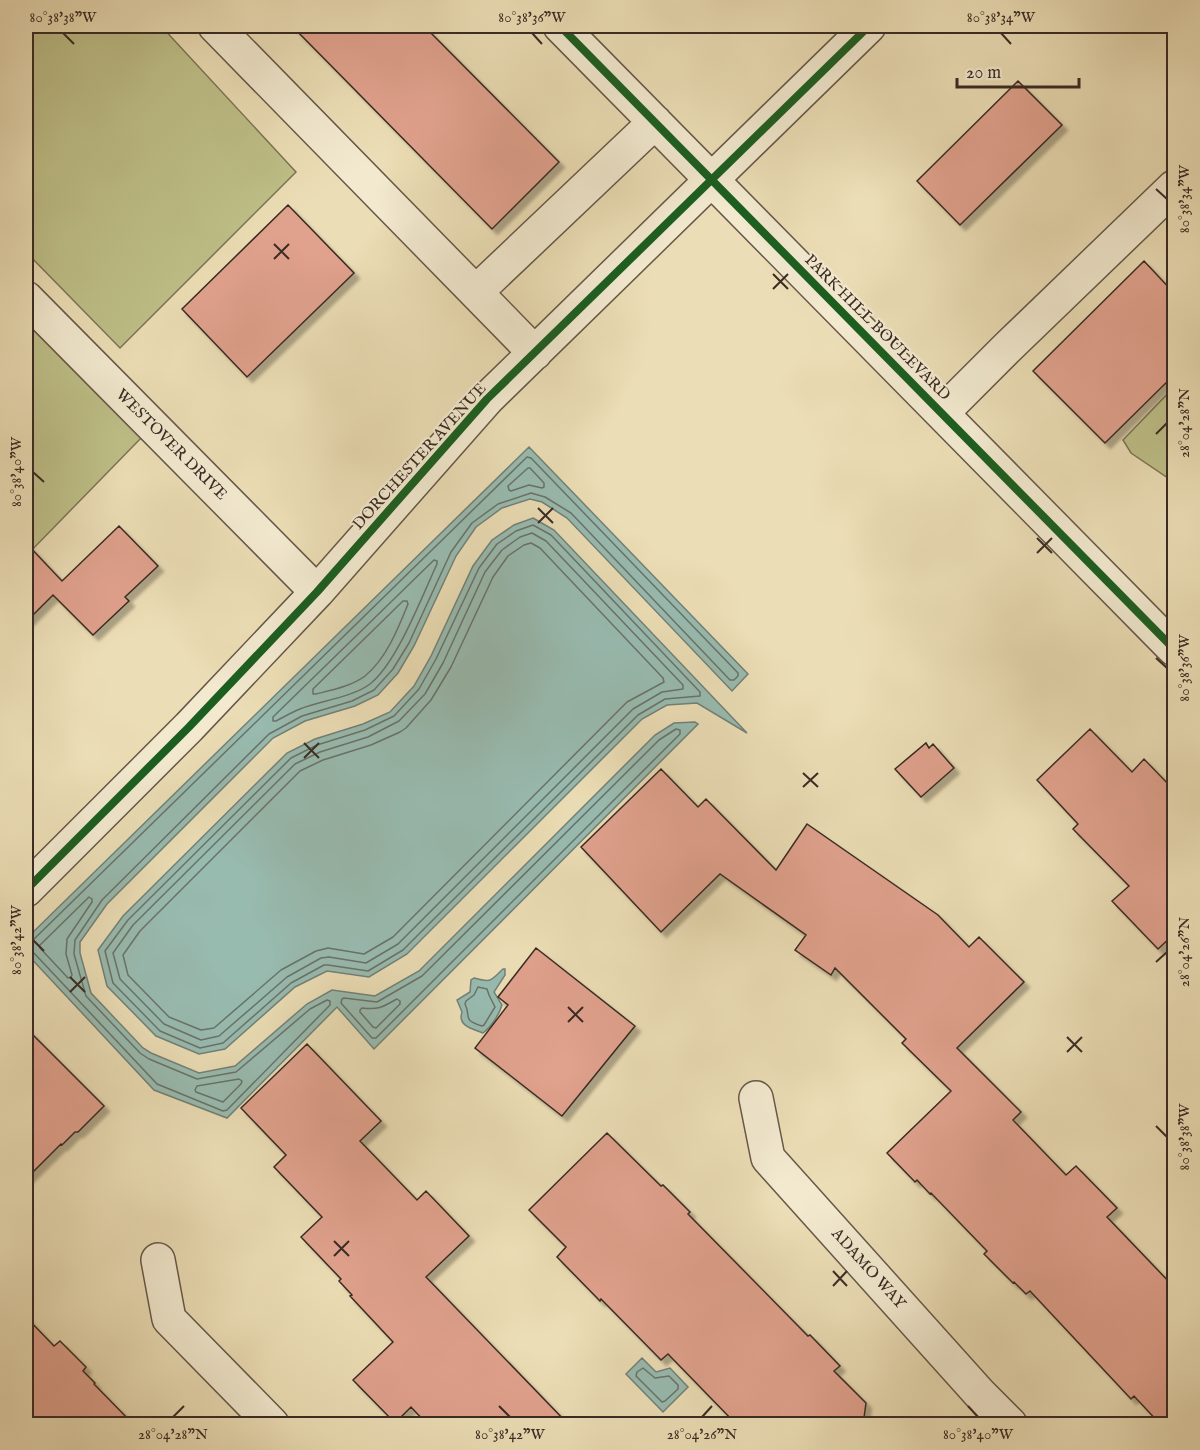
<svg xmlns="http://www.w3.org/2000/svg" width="1200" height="1450" viewBox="0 0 1200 1450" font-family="'IM FELL English',serif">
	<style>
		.green { fill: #bebf88; stroke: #7c7556; stroke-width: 1.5 }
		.water { fill: #98bbb0; stroke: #728178; stroke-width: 1.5 }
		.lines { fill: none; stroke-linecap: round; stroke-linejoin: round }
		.shore { stroke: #68736a; stroke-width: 1.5 }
		.building { fill: #e0a18d; stroke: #392b24; stroke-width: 1.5; filter: url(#shadow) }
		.minor-casing { stroke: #665848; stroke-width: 36 }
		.minor { stroke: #f2e9cf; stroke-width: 33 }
		.cycleway-casing { stroke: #f2e9cf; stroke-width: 11 }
		.cycleway { stroke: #1b5e20; stroke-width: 8 }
		.ticks { fill: none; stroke: #392b24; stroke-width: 2 }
		.labels { text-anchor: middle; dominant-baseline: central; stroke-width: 4.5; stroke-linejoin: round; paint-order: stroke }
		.street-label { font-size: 16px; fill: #392b24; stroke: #f2e9cf }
		.neatline { fill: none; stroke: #392b24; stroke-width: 2 }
		.ticks-label { font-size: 15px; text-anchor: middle; fill: #392b24 }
	</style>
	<defs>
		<filter id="shadow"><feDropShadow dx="5.5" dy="5.5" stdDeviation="1.5" flood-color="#0004"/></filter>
	</defs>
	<rect width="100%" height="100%" fill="#ebddb5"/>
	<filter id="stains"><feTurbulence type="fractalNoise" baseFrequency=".00333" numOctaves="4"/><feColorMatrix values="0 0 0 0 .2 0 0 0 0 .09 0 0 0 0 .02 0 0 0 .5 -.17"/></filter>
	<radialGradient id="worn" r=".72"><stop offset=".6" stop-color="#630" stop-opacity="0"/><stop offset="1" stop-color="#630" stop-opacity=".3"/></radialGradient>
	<!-- green -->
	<path class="green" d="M26,26H161L296,172L120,348L26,252Z
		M26,321L143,436L26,556Z
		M1174,387V482L1131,453L1123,440Z"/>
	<!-- water -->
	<path class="water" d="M529,447L748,674L732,691L567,518L542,502L530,499L502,508L476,527L456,556L414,646L398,673L378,695L355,706L305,721L273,738L107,904L80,942V953L91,993L143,1048L151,1053L199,1073L235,1066L307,1004L332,990L375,996L419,971L655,735L674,723L695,722L698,724L374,1049L337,1007L227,1118L154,1090L26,953V939Z
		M533,518L554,530L747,733L697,703L667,705L642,719L407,954L369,977L327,971L295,987L225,1049L199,1054L156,1036L107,986L98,950L123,916L287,753L315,739L363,724L390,712L414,686L431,656L473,566L492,540L514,525Z
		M503,969H505V975L494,992L502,1005C499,1015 491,1027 483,1033C473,1029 457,1026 462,1012L457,1000L470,992L471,980L474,978C492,983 490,981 503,969Z
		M642,1358L656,1372L670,1368L688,1387L663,1412L626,1374Z"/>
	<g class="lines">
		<!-- shore -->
		<path class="shore" d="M528,468H530L544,483V487L542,488L529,485L511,491L509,490L508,486Z
			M533,525L551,535L700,692V696L665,699L638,715L403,950L368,971L328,965H324L291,983L223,1043L200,1048L160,1031L113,983L105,951L128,920L291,758L317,745L365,730L394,716L419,689L436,659L479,568L497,544L516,531Z
			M532,533L546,541L683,685V689L662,692L633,709L398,944L366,963L329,957L321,958L287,977L219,1036L201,1040L164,1024L120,979L113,953L133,925L295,764L320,752L368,737L399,721L425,694L443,663L485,572L502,550L520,537Z
			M531,543L540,548L663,678L664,682L627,702L393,937L364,954L328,948L316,951L281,970L214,1028L201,1030L169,1017L128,975L123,955L140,931L300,771L323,760L371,745L400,732L406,728L431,700L451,667L493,577L508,556L524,545Z
			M434,560L437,561V564C422,596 397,663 370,684C353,697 320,701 300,709C292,712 284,717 276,721H273V717Z
			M403,601H407L408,604C398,629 386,659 365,676C352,686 332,690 316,694H313V689Z
			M676,729L680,730V734L376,1038H372L341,1003L342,999L344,998L377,1002L422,976L659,740Z
			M89,897L92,899V902L67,939L66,954L72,975L71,977L68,978L40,948L39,946Z
			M26,943L32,941L527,457L531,458L738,673V676L734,680H730L571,513L545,497L531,493L498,504L472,523L451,552L409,643L393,669L374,690L352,701L302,716L269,734L102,900L75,940L74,954L86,996L140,1053L149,1059L197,1079L236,1072L310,1009L327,1000L330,1001V1005L227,1110L223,1111L157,1084L33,952L26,949
			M478,987L487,989L489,995L495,1007L484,1025L482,1026C461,1019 472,1018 465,1004L466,1001L474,995Z
			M397,999L400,1001V1004L376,1028L373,1027L360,1012V1010L362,1008C380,1010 382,1007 397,999Z
			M239,1079L242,1081L241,1084L223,1102L196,1092L195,1090L197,1086Z
			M643,1368L655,1378L669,1376L678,1385V1389L665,1401L662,1402L636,1376L637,1372Z"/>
	</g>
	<!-- building -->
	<path class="building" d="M292,26H424L559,162L492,229Z
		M1018,81L1062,125L960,225L917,181Z
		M288,205L354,273L247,377L182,309Z
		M1144,261L1174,293V375L1105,443L1033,371Z
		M119,526L158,566L125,597L129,601L93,635L53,595L26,622V543L62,581Z
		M1090,729L1132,772L1144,759L1174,790V934L1158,949L1112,901L1129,886L1073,829L1078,824L1037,780Z
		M926,743L929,748L933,744L954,768L921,797L895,769Z
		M661,769L698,807L706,799L776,870L807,824L938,915L969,947L979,937L1024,982L957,1048L1021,1112L1013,1120L1066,1175L1076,1166L1117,1208L1107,1217L1174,1287V1425H1161L1134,1396L1131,1399L1030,1291L1026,1294L1014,1282L1013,1283L984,1254L987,1251L931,1193L930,1194L917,1180L915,1182L887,1153L951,1091L902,1043L906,1039L835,968L831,975L795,950L806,935L720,874L661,932L581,847Z
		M536,948L635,1026L562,1116L475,1048L508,1005L498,997Z
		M26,1028L104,1106L78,1132H75L62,1145L61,1144L26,1179Z
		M307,1044L381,1121L360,1141L417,1200L426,1191L469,1236L426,1277L569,1425H428L411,1407L395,1423L353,1380L393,1342L350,1296L352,1295L339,1281L341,1279L301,1237L322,1217L274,1167L286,1155L241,1108Z
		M607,1133L661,1186L663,1185L690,1212L688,1214L808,1336L810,1335L840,1366L834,1371L866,1403L863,1425H737L668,1354L661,1360L601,1299L600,1301L557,1257L566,1247L529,1210Z
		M26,1317L54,1346L60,1341L86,1367L83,1371L95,1383L94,1384L134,1425H26Z"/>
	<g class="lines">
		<!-- minor casing -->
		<g class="minor-casing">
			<path id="minor" d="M215,26L535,353
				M560,26L1174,649
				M476,292L655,122
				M26,298L317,592
				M942,413L1008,347L1174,187
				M26,890L189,727L317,592L487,399L869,26
				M756,1098L768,1158L980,1394L1010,1424
				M158,1260L169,1319L272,1424"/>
		</g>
		<!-- minor -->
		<use href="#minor" class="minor"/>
		<!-- cycleway casing -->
		<g class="cycleway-casing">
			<path id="cycleway" d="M560,26L1174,649
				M26,890L189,727L317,592L487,399L869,26"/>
		</g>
		<!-- cycleway -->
		<use href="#cycleway" class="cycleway"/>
	</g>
	<!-- ticks -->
	<path class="ticks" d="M63,33L74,44M532,33L542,44M1001,33L1011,44M1156,189L1167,199M274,244L289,259M274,259L289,244M773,274L788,289M773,289L788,274M1156,434L1167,423M33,472L44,482M538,508L553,523M538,523L553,508M1037,538L1052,553M1037,553L1052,538M1156,658L1167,668M304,743L319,758M304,758L319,743M803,773L818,787M803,787L818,773M33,940L44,951M1156,962L1167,952M70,977L85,992M70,992L85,977M568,1007L583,1022M568,1022L583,1007M1067,1037L1082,1052M1067,1052L1082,1037M1156,1126L1167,1137M334,1241L349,1256M334,1256L349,1241M833,1271L847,1286M833,1286L847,1271M499,1406L510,1417M968,1406L978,1417M173,1417L184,1406M702,1417L712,1406"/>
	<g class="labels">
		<!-- street labels -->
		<g class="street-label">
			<text transform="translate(877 328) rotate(45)">PARK HILL BOULEVARD</text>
			<text transform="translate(171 445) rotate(45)">WESTOVER DRIVE</text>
			<text transform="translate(420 457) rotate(-48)">DORCHESTER AVENUE</text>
			<text transform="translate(868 1269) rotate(48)">ADAMO WAY</text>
		</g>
	</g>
	<!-- margin -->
	<rect width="1200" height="1450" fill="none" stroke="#ebddb5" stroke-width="66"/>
	<!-- scale -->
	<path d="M957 78v9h122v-9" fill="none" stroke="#392b24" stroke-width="3"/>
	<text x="966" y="78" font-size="18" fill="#392b24" stroke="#f2e9cf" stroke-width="4.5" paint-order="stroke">20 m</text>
	<rect x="33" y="33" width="1134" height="1384" class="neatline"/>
	<g class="ticks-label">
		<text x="63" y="22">80°38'38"W</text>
		<text x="532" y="22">80°38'36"W</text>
		<text x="1001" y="22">80°38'34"W</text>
		<text transform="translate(1184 199) rotate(-90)" y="5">80°38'34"W</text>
		<text transform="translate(1184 423) rotate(-90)" y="5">28°04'28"N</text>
		<text transform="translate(16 472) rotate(-90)" y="5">80°38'40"W</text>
		<text transform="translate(1184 668) rotate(-90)" y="5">80°38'36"W</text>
		<text transform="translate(16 940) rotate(-90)" y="5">80°38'42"W</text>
		<text transform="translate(1184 952) rotate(-90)" y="5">28°04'26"N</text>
		<text transform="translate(1184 1137) rotate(-90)" y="5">80°38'38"W</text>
		<text x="173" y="1439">28°04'28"N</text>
		<text x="510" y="1439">80°38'42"W</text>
		<text x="702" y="1439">28°04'26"N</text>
		<text x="978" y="1439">80°38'40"W</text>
	</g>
	<rect width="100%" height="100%" filter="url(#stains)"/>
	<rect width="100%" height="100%" fill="url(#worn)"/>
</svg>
